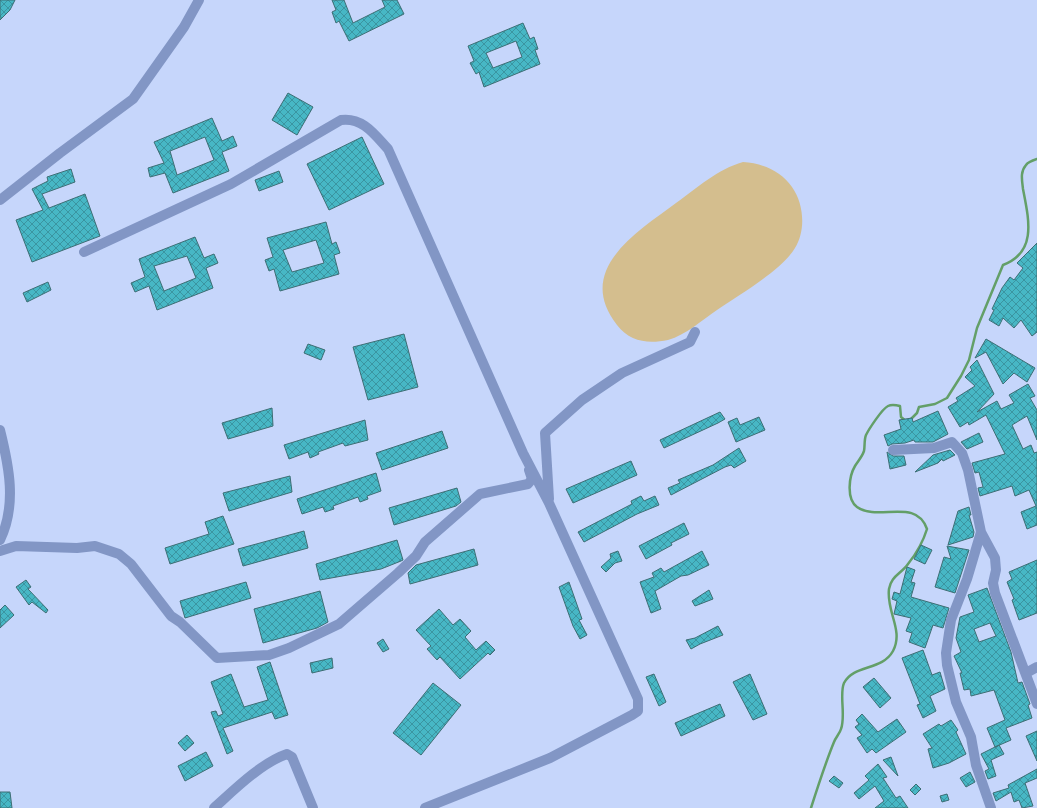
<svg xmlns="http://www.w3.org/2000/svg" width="1037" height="808" viewBox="0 0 1037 808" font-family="'Public Sans',sans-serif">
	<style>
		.garden { fill: #d4be8e }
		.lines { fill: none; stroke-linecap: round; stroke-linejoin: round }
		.stream { stroke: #639f68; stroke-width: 2.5 }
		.building { fill: url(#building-cross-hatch); stroke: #3d6e74; fill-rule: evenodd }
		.minor { stroke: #8296c5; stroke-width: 10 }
	</style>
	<defs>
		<pattern id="building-cross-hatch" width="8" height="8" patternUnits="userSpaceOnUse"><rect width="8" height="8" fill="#47b7c5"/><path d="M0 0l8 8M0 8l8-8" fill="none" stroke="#3b95a1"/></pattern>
	</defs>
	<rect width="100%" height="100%" fill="#c6d6fb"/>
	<!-- garden -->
	<path class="garden" d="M743,162C762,163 781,171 792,187C804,204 806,230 795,248C782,270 739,295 717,310C702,320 686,335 668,340C648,344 630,342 617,325C574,270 637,232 676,203C697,188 718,169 743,162Z"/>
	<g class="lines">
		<!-- stream -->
		<path class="stream" d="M910,420L917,413L919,407L935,404L947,398L961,376L969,360L977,328L1003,265C1037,252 1029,220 1023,189C1022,180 1020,172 1026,165C1028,162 1034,160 1037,159
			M811,808C818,786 825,764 834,742C836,737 840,733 841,729C846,716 839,694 844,683C854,664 882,671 893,651C904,630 886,612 889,589C891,576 901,574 908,564C916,554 923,542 927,529C916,497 878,522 857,507C846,499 849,476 855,466C858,461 862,457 864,451C865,446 864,440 866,435C869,429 882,409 888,406C892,404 896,405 900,406L901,417L906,421"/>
	</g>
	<!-- building -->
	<path class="building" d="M0,0H15L10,10L0,20Z
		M332,0H344L353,23L385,7L382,0H397L404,14L349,41L339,21L336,23L332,12L336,10Z
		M523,23L530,39L534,37L538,49L535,50L540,64L484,87L479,72L476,74L470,63L474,61L468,46ZM516,41L522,57L493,68L486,53Z
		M288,93L313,107L297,135L272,120Z
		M212,118L222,141L233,136L237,146L222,152L229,171L173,193L165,173L150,177L148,168L164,163L154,142ZM205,137L214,160L177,175L170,151Z
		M362,137L384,184L329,210L307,164Z
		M71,169L75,182L42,194L49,208L85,194L100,236L32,262L16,220L43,210L32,189L48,181L47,177Z
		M279,171L283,182L259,191L255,180Z
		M326,222L332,244L336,242L340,253L334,255L339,274L280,291L274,269L269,271L265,260L273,257L267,238ZM316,240L324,263L292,272L283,250Z
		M195,237L204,258L214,254L218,263L206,268L213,288L157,310L149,286L135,292L131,283L145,277L139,259ZM187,256L196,278L164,291L154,266Z
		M1037,243V332L1032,336L1021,320L1014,328L1003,318L999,326L989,320L994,310L992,309L1002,288L1010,277L1014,280L1023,268L1017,263Z
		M48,282L51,290L27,302L23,293Z
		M404,334L418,387L368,400L353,347Z
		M986,339L1035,368L1027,382L1014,373L1003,384L986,352L975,358Z
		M308,344L325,350L321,360L304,353Z
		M977,360L994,394L977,412L997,401L1001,409L1014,403L1009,395L1028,384L1035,396L1030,398L1037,410V440L1027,416L1012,425L1023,449L1031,445L1034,453L1037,452V525L1027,529L1021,512L1036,506L1029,490L1015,496L1012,486L980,496L978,488L983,487L979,472L975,473L972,463L1005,454L986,415L969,425L968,422L960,427L948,407L958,401L956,398L975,386L965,377L972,370L970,367Z
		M272,408L273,426L228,439L222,423Z
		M938,411L948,434L933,442H915L914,440L905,443L892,444L888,446L884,435L901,429L899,420L912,418L913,422Z
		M720,412L725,419L718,423L664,448L660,440Z
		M759,417L765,430L736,442L728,422L737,418L740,425Z
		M365,420L368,440L345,446L343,443L318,452L319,454L310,458L308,452L289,459L284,445Z
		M442,431L448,448L382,470L376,453Z
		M979,433L983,442L967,449L961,442Z
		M739,448L746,461L734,468L731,465L725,467L671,495L668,488L680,483L678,480L713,465Z
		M950,450L955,455L943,461L942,459L938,463L915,472L933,455Z
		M887,452L893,456H904L906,465L890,469Z
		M631,461L637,475L573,503L566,489Z
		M376,473L381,491L367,496L368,499L360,502L358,497L333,506L334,509L325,512L323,507L302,514L297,499Z
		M290,476L292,492L229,511L223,493Z
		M457,488L461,502L456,506L394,525L389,508Z
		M641,496L644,501L655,496L659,505L637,514L584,542L578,532L632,504L631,501Z
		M969,507L971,515H969L974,532L973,537L948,545L958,511Z
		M223,516L234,544L170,564L165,548L209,534L205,522Z
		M684,523L689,534L671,543L672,545L646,559L639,546Z
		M304,531L308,548L243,566L238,549Z
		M397,540L403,560L401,561L381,569L320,580L316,564Z
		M921,545L932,550L925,564L914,559Z
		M947,546L969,550L955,593L935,587L944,557L951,559Z
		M474,549L478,565L410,584L408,573L416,565Z
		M618,551L622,561L615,563L606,572L601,567L611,558L610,554Z
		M702,551L709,565L688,575L681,576L655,591L661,609L651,613L640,582L654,577L652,573L661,568L664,572Z
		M1037,560V613L1019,620L1012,600L1014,599L1007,582L1012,579L1009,572Z
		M907,567L915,570L911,582L915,583L911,597L949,608L943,628L933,625L925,648L909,642L912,633L906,631L911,618L894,614L897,601L892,599L894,592L900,594Z
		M26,580L31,587L28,589L48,610L46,613L32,602L29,605L16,587Z
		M246,582L251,598L185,618L180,601Z
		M569,582L582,619L579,620L587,635L580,639L573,626L559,587Z
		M987,588L1011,652L1018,683L1022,682L1030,704L1028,705L1032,718L1006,728L1011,740L995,747L987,728L1005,720L994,690L971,696L970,689L964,690L960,673H962L954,656L961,652L956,638L960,617L974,612L968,595ZM990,623L996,636L979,642L974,629Z
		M709,590L713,599L695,606L692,601Z
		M320,591L328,622L317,628L263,643L254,609Z
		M5,605L14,615L0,628V610Z
		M439,609L453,625L460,619L471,631L465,637L476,650L486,641L495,650L490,655L488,653L460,679L440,657L437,660L427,649L431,646L416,630Z
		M718,626L723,635L700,644L691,649L686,640L695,638Z
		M383,639L389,649L383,652L377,643Z
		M923,650L932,675L940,672L945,689L930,696L936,711L923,718L917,705L920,704L902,658Z
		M332,658L333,668L312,673L310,663Z
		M270,662L288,715L275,719L272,712L223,728L233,751L227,754L211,712L216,711L218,716L223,714L211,682L231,674L244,707L268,700L257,667Z
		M654,674L666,702L659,706L646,677Z
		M750,674L767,714L753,720L733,682Z
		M874,678L891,698L880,708L863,687Z
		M433,683L461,705L421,755L393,733Z
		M720,704L725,716L681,736L675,723Z
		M862,714L878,732L897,719L906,732L876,753L872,749L867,753L857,738L862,735L855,727L859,724L856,720Z
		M951,720L958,730L956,732L966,754L949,763L933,768L928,749L932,748L923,734L939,724L941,726Z
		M1037,731V761L1026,736Z
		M187,735L194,743L185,751L178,743Z
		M999,745L1004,754L991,760L996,776L988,779L985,771L989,769L981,754Z
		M206,752L213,766L185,781L178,766Z
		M891,757L898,776L883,760Z
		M878,764L887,777L883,778L896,798L900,796L908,808H875L884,801L875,786L859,799L854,793L869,780L865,776Z
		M1037,769V778L1025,783L1033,806L1022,808L1019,800L1014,802L1011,792L996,801L993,793L1009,788L1008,785Z
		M970,772L975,782L966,787L960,778Z
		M834,776L843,783L839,788L829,781Z
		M916,784L921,789L915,795L910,790Z
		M0,792H10L12,808H0Z
		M947,794L949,800L942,802L940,796Z"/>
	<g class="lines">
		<!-- minor -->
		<path class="minor" d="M0,200L60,153L133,99L184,27L199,0
			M84,252L231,184L341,120C363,117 375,135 388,149L523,453L549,503L638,699V711L632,715L550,758L425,808
			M0,430C9,466 17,505 0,540
			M893,450L934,448L952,442L962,453L968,470L981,532L995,558L996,570L993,583L995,593L1037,704
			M549,499L545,433L582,400L622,373L690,342L695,332
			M981,532L967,579L951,620L946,653L947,665L956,702L971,737L976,765L991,808
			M0,551L16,546L77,548L95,546L119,554L131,564L171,616L180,622L217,658L269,655L289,648L339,624L398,573L416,556L425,542L480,494L528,484L532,479L529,470
			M1026,673L1037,667
			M214,808C234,790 261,763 287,754L292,757L313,808"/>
	</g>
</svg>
